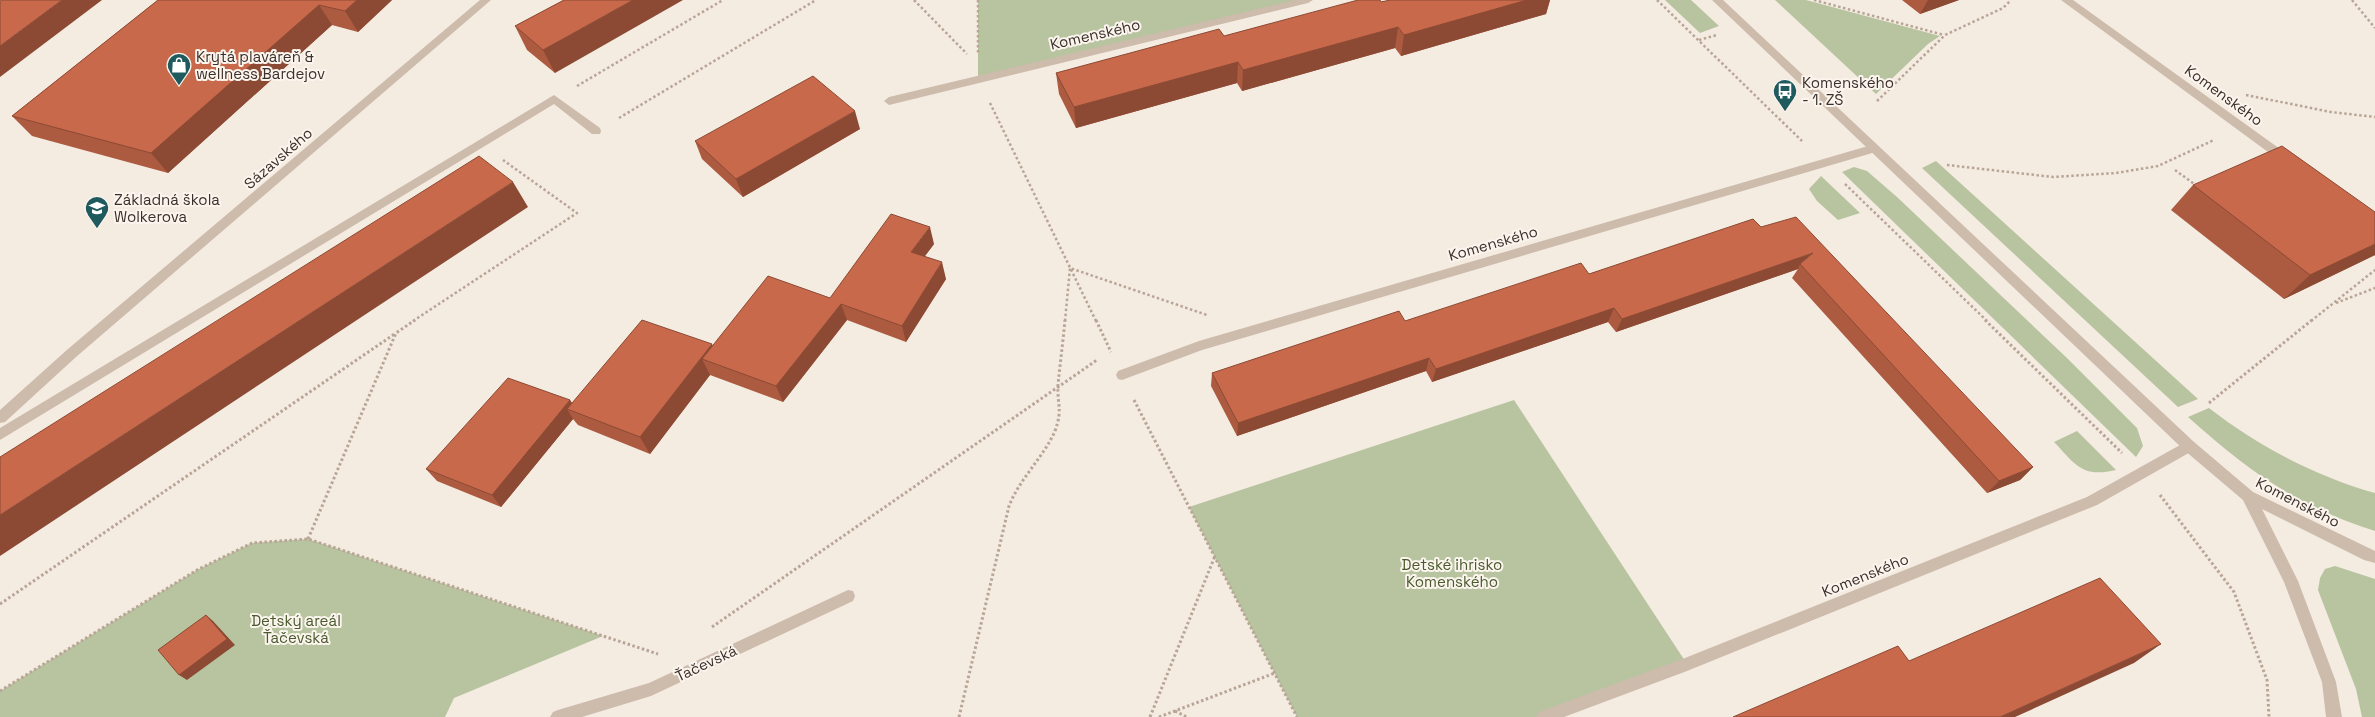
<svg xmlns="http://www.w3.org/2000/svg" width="2375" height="717" viewBox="0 0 2375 717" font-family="'Space Grotesk',sans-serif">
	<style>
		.green { fill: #b8c4a0 }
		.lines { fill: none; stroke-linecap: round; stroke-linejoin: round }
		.path-far1 { stroke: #b9a596; stroke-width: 2.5; stroke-dasharray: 2.5 2.5; stroke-linecap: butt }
		.path { stroke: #b9a596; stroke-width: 3; stroke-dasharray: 2.5 2.5; stroke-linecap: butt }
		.service { fill: #cdbbac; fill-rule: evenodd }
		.minor { fill: #cdbbac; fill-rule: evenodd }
		.tertiary { fill: #cdbbac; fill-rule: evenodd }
		.wall { fill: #ac5a40 }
		.shaded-wall { fill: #8c4a34 }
		.building { fill: #c8694b; stroke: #8c4a34 }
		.labels { text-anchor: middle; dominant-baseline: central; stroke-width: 4; stroke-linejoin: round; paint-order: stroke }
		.street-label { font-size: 15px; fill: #3b302b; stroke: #fbf5ee }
		.poi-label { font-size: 15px; fill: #3b302b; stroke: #fbf5ee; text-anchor: start }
		.park-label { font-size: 15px; fill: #4a5a2e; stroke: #fbf5ee }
	</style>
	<rect width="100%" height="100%" fill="#f4ebe1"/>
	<!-- green -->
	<path class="green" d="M978,0H1308L978,78Z
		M1665,0H1691L1719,26L1700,33Z
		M1775,0H1806L1940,36L1928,44L1876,94Z
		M1936,161L2198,399L2178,407L1922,168Z
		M1854,167L1867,171L1897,197L2068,359L2137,428L2143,446L2136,457L1842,172Z
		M1821,176L1860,213L1838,220L1817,201L1809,189Z
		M1514,400L1687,664L1555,717H1297L1189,507Z
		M2209,408C2258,446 2315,476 2375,493V531C2297,506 2248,471 2188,417Z
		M2077,431L2116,470C2082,478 2076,465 2054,442Z
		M308,539L603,636L454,698L445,717H0V691L197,570L252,543Z
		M2335,566L2375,579V717H2362L2356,689L2318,590L2320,578L2325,569Z"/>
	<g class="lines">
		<!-- path-far1 -->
		<path class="path-far1" d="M914,0L967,54
			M978,0V54
			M1657,0L1802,141
			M1814,0L1944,35
			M2352,0L2375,28
			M1699,40L1717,35
			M577,86L723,0
			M2246,95L2331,112L2375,117
			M1877,101L1945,35L2003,8L2011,0
			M990,103L1096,321
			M619,118L816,0
			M1947,165L2053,177L2116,173L2158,166L2214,140
			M2175,170L2197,186
			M1845,184L1987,321
			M2336,303L2375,288
			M413,321L577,213L503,160
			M1065,321L1070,268L1207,315
			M2311,321L2375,270"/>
		<!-- path -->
		<path class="path" d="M1096,320L1111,352
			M1985,320L2122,453
			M1134,400L1297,717
			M2209,403L2312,320
			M2160,495L2234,592L2267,680L2269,717
			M308,539L396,333L415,320
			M0,604L396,333
			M712,627L1097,360
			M0,691L197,570L252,543L308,539L658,654
			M1175,711L1187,717
			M959,717L1009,506C1020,478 1043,458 1055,431C1063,409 1057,405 1058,385C1060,364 1063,342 1065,320
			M1150,717L1215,556
			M1159,717L1275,673"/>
		<!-- service -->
		<path class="service" d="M1295,0H1313L1308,3L889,105L884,101L889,97Z
			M554,95L600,128L601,131L600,134H592L554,104L0,440V428Z
			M1875,144L1880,148L1879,151L1202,350L1122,380L1118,379L1116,375L1118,371L1199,341Z
			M2189,440L2194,442L2196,446L2194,450L2097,505L1687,671L1564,717H1536L1539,712L1685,658L2087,497Z
			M848,590L853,591L855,596L853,601L651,696L582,717H550L553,712L558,710L649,683Z"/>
		<!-- minor -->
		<path class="minor" d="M480,0H491L76,357L5,422L0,423V410L68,349Z
			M2061,0H2073L2291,157L2293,160L2291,163H2283Z"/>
		<!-- tertiary -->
		<path class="tertiary" d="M1712,0H1723L2194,442L2253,492L2375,551V563L2364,560L2262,509L2298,581L2336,682L2342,717H2326L2322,682L2284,582L2243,500L2184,450Z"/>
	</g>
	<!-- wall -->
	<path class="wall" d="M158,0H392L358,32L332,25L168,173L32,136L12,116Z
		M564,0L555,73L527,50L515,26Z
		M1390,0H1550L1546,14L1401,56L1395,48L1242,91L1237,83L1076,128L1059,94L1056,73Z
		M1902,0H1959L1920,14Z
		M860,129L743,197L702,159L695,141Z
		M2193,185L2375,255L2284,299L2171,210Z
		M1761,227L2033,467L2020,480L1987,493L1792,278L1798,269L1616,332L1608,322L1432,382L1426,371L1237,436L1211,386L1212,373L1589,274Z
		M934,244L925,256L946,279L906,342L847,320L783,402L710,375L650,454L578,425L573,419L501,507L437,481L426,469L570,400L572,403L830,298Z"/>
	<!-- shaded-wall -->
	<path class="shaded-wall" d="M62,0H102L0,77V46Z
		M357,0H392L358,32L345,11Z
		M633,0H683L555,73L543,50Z
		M1527,0H1550L1546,14L1401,56L1404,35Z
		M1928,0H1959L1920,14Z
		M319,5L332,25L168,173L151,153Z
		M1398,27L1395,48L1242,91L1243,70Z
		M1238,62L1237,83L1076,128L1074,107Z
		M855,111L860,129L743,197L736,179Z
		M513,182L528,207L0,556V515Z
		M930,227L934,244L915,269L911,252Z
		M2375,244V255L2284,299L2310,275Z
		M1813,253L1800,264L1798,269L1616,332L1622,319Z
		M942,262L946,279L906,342L902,326Z
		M841,304L847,320L783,402L776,386Z
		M1614,308L1608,322L1432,382L1436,369Z
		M712,344L720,361L702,359L710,375L650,454L640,437Z
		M1429,358L1426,371L1237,436L1238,423Z
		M570,400L578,413L567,409L573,419L501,507L492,495Z
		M2033,467L2020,480L1987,493L1999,481Z
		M206,615L213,621L235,645L187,680L179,675Z
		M2161,644L2134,663L2015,717H2000Z"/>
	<!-- building -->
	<path class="building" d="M2,0H62L0,46V1Z
		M158,0H357L345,11L319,5L151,153L12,116Z
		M564,0H633L543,50L515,26Z
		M1358,0H1380L1381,2L1390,0H1527L1404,35L1398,27L1243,70L1238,62L1074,107L1056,73L1219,29L1224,36Z
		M813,76L855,111L736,179L695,141Z
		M2282,146L2375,212V244L2310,275L2193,185Z
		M479,156L513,182L0,515V457Z
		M891,214L930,227L911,252L942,262L902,326L841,304L776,386L702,359L768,276L830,298Z
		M1796,217L2033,467L1999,481L1800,264L1813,253L1622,319L1614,308L1436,369L1429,358L1238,423L1212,373L1399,311L1405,321L1581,263L1589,274L1753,219L1761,227Z
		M642,320L712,344L640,437L567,409Z
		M508,378L570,400L492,495L426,469Z
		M2100,578L2161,644L2000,717H1733L1898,646L1909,661Z
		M206,615L227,639L179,675L158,650Z"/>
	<!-- icons -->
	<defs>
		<g id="shop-pin" transform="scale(1.25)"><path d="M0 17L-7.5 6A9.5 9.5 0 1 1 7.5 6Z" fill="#1f5a5e" stroke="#fbf5ee"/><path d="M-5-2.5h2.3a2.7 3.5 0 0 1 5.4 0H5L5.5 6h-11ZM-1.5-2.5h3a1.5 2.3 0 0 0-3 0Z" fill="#fff"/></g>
		<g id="bus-pin" transform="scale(1.25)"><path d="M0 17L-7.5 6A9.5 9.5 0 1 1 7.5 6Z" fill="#1f5a5e" stroke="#fbf5ee"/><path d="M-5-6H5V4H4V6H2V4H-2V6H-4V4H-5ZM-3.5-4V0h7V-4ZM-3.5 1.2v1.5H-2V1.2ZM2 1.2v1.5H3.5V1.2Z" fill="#fff"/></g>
		<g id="school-pin" transform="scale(1.25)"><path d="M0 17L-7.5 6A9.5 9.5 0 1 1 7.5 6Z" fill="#1f5a5e" stroke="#fbf5ee"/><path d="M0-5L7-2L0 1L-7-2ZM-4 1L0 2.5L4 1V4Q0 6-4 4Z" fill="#fff"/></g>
	</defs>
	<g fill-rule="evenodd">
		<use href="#shop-pin" x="179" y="65"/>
		<use href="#bus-pin" x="1785" y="91"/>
		<use href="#school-pin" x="97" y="208"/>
	</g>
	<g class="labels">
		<!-- street labels -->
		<g class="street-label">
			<text transform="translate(1095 34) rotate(-13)">Komenského</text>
			<text transform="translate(2224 95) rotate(36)">Komenského</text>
			<text transform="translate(278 158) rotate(-41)">Sázavského</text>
			<text transform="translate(1493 243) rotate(-16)">Komenského</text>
			<text transform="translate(2298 502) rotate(27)">Komenského</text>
			<text transform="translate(1865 575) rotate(-22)">Komenského</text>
			<text transform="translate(706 663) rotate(-25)">Ťačevská</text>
		</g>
		<!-- poi labels -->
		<g class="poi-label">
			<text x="196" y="56">Krytá plaváreň &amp;<tspan x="196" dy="17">wellness Bardejov</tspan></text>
			<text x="1802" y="82">Komenského<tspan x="1802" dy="17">- 1. ZŠ</tspan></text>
			<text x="114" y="199">Základná škola<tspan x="114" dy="17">Wolkerova</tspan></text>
		</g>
		<!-- park labels -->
		<g class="park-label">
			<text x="1452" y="564">Detské ihrisko<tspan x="1452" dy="17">Komenského</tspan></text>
			<text x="296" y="620">Detský areál<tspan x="296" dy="17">Ťačevská</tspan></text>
		</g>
	</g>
</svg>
